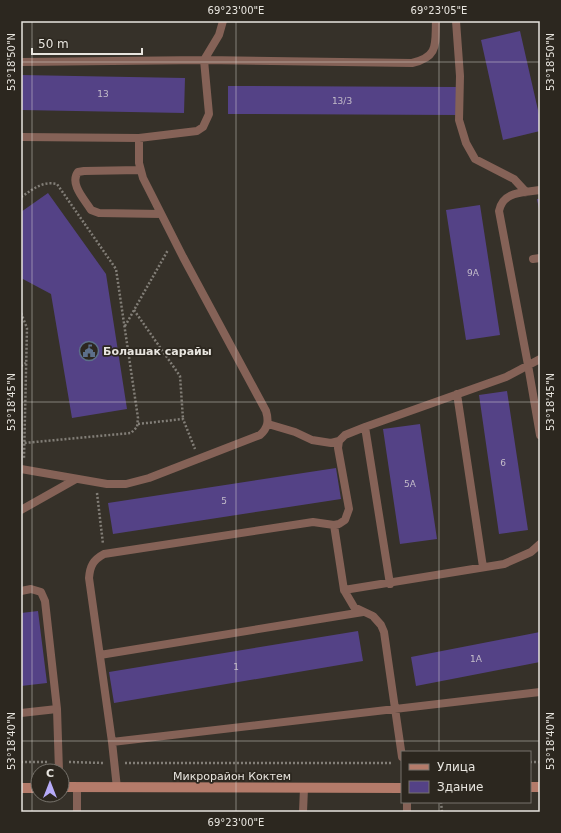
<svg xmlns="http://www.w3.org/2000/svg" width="561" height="833" viewBox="0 0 561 833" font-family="'DejaVu Sans',sans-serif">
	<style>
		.building { fill: #544286 }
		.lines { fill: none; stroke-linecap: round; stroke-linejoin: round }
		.path { stroke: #827e77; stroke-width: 2.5; stroke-dasharray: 2 2; stroke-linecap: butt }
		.service { stroke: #856257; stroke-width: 8 }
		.secondary { stroke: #b47b6a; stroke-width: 10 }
		.ticks { fill: none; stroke: #e8e5df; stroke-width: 1; stroke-opacity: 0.45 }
		.labels { text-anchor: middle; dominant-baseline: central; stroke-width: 3.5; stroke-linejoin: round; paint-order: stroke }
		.number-label { font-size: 9px; fill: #c3bcc9 }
		.poi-label { font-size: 11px; font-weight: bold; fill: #e8e5df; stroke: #2c271f; text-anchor: start }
		.street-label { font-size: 11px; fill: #e8e5df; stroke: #2c271f }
		.neatline { fill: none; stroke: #e8e5df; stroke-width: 1.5 }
		.ticks-label { font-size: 10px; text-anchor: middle; fill: #e8e5df }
	</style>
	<rect width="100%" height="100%" fill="#363129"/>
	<!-- building -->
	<path class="building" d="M520,31L540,119V131L503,140L481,40Z
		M21,75L185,78L184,113L21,110Z
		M228,86L456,87V115L228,114Z
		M48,193L106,274L127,409L72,418L51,294L21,278V212Z
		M537,199H540V209H539Z
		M480,205L500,335L466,340L446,210Z
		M507,391L528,530L499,534L479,395Z
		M420,424L437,539L400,544L383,429Z
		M336,468L341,499L113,534L108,503Z
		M38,611L47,683L21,686V613Z
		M358,631L363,661L114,703L109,672Z
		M540,632V662L416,686L411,657Z"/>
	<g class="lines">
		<!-- path -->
		<path class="path" d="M21,197C34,189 41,181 57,184L116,269L138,418L137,427L131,433L24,443
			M134,310L180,376L183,419
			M21,313L27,328L24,459
			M125,326L168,250
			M21,366L26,363
			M138,424L183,419L195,449
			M97,493L103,544
			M21,762H48
			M69,762L104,763
			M530,762H540
			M125,763H392
			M441,802L442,812"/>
		<!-- service -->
		<path class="service" d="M456,21L460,76L459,120L466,143L475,159L514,179L526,192
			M21,62L204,60L412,63C439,57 435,44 436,21
			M21,137L139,138L197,131L203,127L209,114L204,60L219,35L223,21
			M140,170L84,171L78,172C69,184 85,200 91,210L99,213L161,214
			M540,190C523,193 503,191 499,211L528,365L540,435
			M533,259L540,258
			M457,394L483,567
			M268,424L295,432L312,440L331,443L339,441L345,435L365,427L506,377L540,359
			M365,427L390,584
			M21,469L107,484H126L149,478L260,435C268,428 269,421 266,411L183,257L143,178L139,163V138
			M21,510L76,479
			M334,525L339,524L345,520L349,509L338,448L339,441
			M344,590L504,564L531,552L540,544
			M21,591L31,589L41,592L45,601L57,709L59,771
			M100,655L363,612
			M21,713L57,709
			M112,742L540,692
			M77,788V812
			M117,788L112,742L89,578C90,566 93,560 104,554L313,522L334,525L344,590L354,607L373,616L381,625L384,632L402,757
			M407,802V812
			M303,812L304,788"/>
		<!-- secondary -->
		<path class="secondary" d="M62,787L402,788
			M530,787H540
			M21,788H38"/>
	</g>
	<!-- ticks -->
	<path class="ticks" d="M32,21V812M236,21V812M439,21V752M21,62H540M21,402H540M21,741H540M439,802V812"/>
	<!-- icons -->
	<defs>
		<g id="civic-ring" transform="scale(1)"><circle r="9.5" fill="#2c271f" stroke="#5c6f8a" stroke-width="1.5"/><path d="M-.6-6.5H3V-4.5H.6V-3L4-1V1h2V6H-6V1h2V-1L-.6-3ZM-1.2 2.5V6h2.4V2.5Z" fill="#5c6f8a"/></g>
	</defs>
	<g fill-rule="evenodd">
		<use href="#civic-ring" x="89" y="351"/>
	</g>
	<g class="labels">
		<!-- number labels -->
		<g class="number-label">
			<text x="103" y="94">13</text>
			<text x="342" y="101">13/3</text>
			<text x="473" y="273">9А</text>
			<text x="503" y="463">6</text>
			<text x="410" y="484">5А</text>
			<text x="224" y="501">5</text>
			<text x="476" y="659">1А</text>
			<text x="236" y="667">1</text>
		</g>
		<!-- poi labels -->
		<g class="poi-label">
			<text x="103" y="351">Болашак сарайы</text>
		</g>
		<!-- street labels -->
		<g class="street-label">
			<text x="232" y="776">Микрорайон Коктем</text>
		</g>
	</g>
	<!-- border -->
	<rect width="561" height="833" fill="none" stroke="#2c271f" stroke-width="44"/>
	<!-- legend -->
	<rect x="401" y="751" width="130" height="52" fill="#2c271f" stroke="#77736c"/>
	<rect x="409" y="764" width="20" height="6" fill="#b47b6a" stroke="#77736c"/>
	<text x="437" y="771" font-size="12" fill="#e8e5df">Улица</text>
	<rect x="409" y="781" width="20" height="12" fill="#544286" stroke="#77736c"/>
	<text x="437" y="791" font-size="12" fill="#e8e5df">Здание</text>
	<!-- north arrow -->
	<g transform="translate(50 783)"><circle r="19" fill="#2c271f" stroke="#77736c"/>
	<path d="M0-3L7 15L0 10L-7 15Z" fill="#b7abf8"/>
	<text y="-6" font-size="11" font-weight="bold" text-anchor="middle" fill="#e8e5df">С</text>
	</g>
	<!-- scale -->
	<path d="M32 48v6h110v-6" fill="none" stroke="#e8e5df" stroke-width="2"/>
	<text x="38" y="48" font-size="12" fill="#e8e5df" stroke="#2c271f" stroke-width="3" paint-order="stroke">50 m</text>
	<rect x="22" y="22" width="517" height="789" class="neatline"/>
	<g class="ticks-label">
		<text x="236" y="14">69°23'00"E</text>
		<text x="439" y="14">69°23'05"E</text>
		<text transform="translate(11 62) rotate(-90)" y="4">53°18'50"N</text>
		<text transform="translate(550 62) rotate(-90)" y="4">53°18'50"N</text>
		<text transform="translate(11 402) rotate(-90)" y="4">53°18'45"N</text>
		<text transform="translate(550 402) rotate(-90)" y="4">53°18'45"N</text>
		<text transform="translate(11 741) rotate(-90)" y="4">53°18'40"N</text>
		<text transform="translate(550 741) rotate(-90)" y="4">53°18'40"N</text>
		<text x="236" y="826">69°23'00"E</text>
	</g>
</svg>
